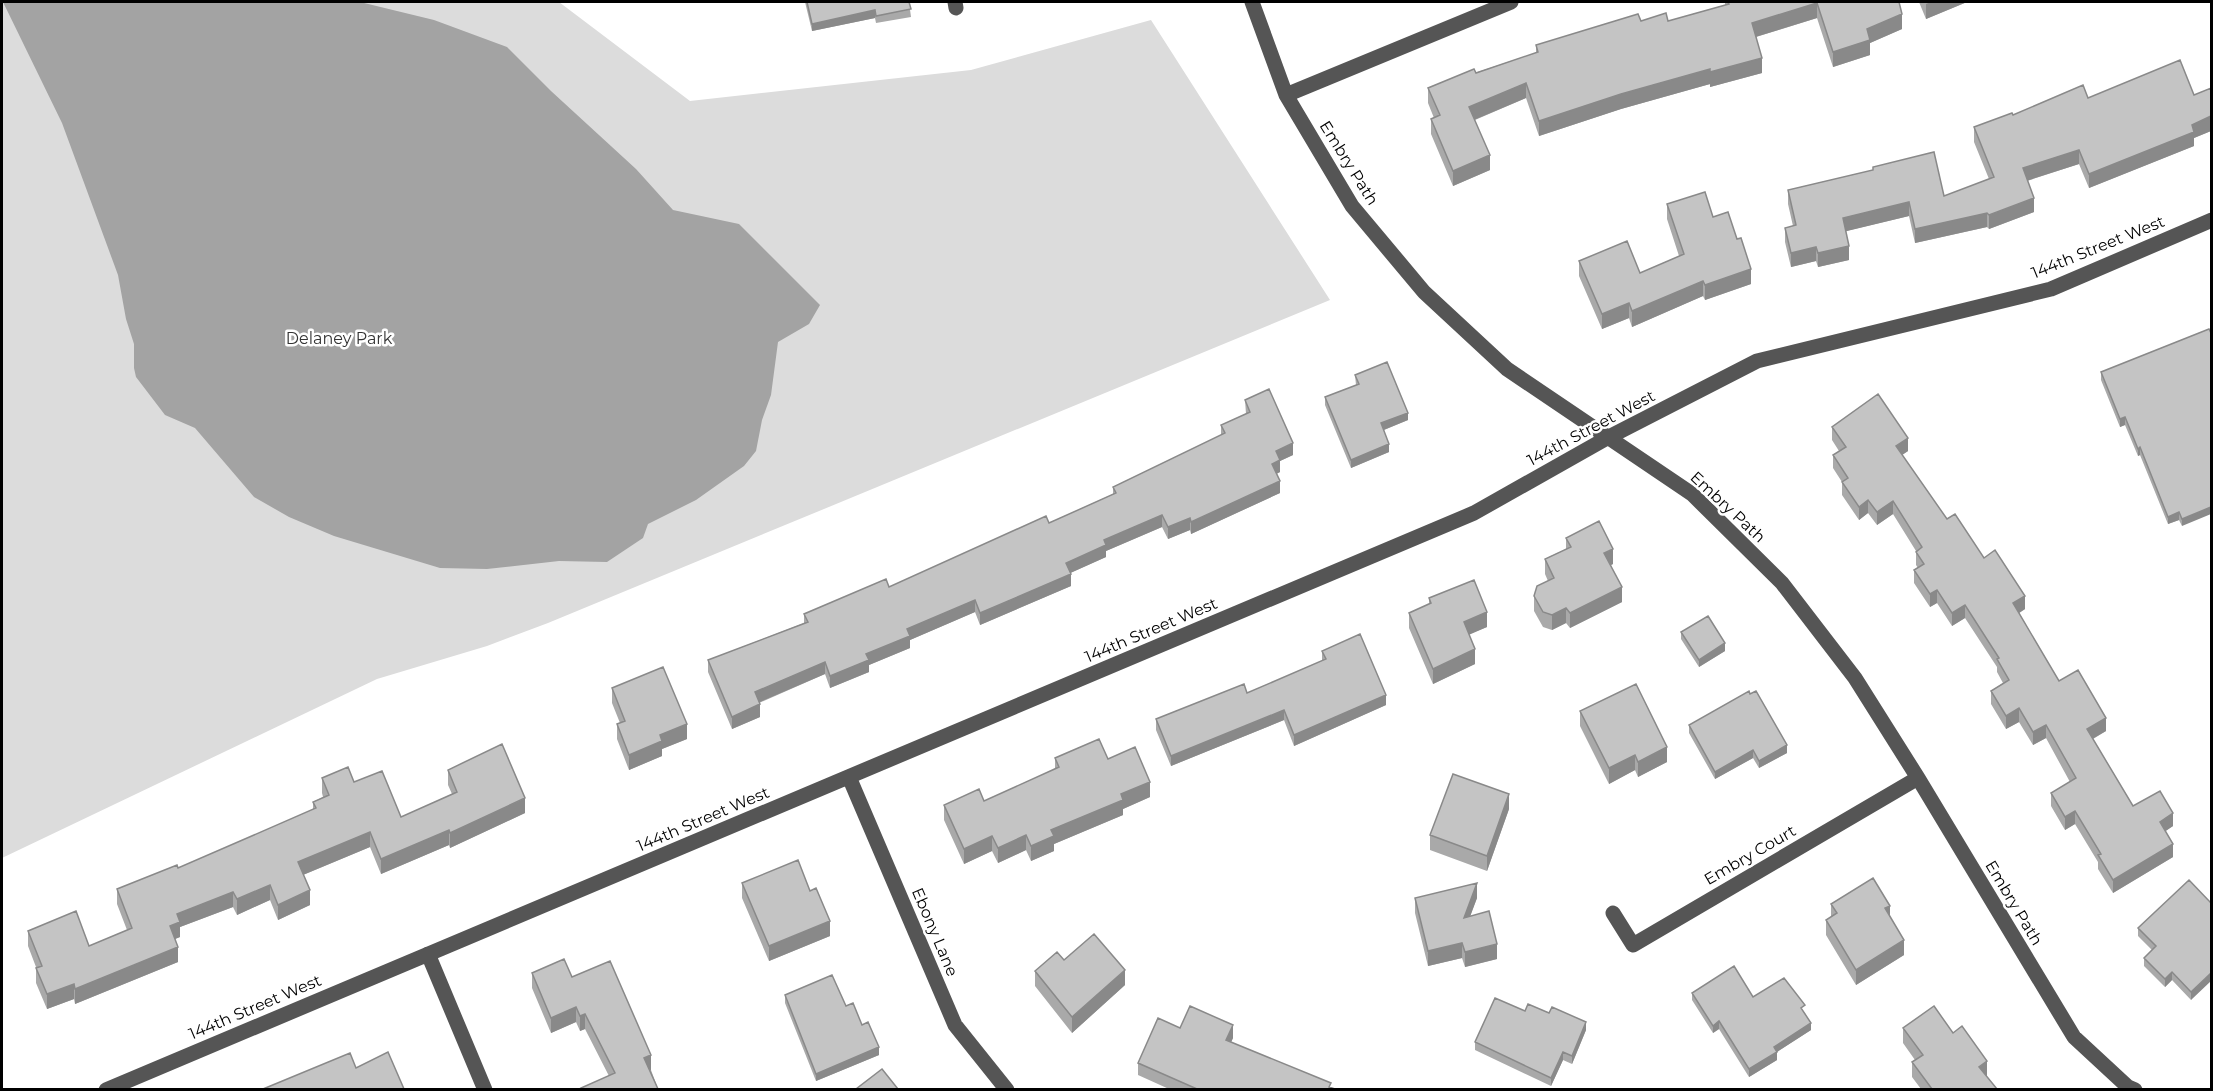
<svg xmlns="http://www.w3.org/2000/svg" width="2213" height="1091" viewBox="0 0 2213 1091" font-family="Montserrat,sans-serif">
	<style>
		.green { fill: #dcdcdc }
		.water { fill: #a3a3a3 }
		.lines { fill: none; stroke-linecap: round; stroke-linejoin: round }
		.minor { stroke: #555; stroke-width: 15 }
		.wall { fill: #a9a9a9 }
		.shaded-wall { fill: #898989 }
		.building { fill: #c4c4c4; stroke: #898989; stroke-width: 1.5 }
		.labels { text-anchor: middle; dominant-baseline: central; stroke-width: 5; stroke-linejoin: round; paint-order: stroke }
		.street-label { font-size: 16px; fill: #000; stroke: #fff }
		.park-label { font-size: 16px; fill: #333; stroke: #fff }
	</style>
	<rect width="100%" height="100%" fill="#fff"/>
	<!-- green -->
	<path class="green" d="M2,2H559L690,101L971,70L1151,20L1330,300L548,623L487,646L377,679L2,858Z"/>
	<!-- water -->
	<path class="water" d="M3,2H360L434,20L507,47L551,91L636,169L673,210L739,224L820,305L809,324L778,342L771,395L762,420L756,451L744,466L696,500L648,524L643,538L607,562L559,561L487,569L440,568L334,536L289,517L254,497L195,428L165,415L136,377L134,368V344L126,319L118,275L62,123Z"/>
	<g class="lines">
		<!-- minor -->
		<path class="minor" d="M955,2L956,8
			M1252,2L1286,95L1352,206L1424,292L1507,369L1692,494L1782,583L1855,678L1918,778L2074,1037L2128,1087L2135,1090
			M1286,95L1511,2
			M849,777L955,1025L1007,1090
			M1613,913L1633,945L1918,778
			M428,954L485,1090
			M106,1090L1474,513L1607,438L1757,361L2051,289L2212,220"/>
	</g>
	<!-- wall -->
	<path class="wall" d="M805,2H909L911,17L876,23L875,18L812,31Z
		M1725,2H1899L1902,29L1870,43V55L1833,67L1817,18L1756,37L1762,73L1710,87V84L1621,109L1539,136L1526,98L1475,120L1490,170L1453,186L1431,134V119L1434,118L1428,103V88L1536,53V45L1641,21H1668L1725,5Z
		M1919,2H1967L1926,19Z
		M2211,88V131L2194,138V146L2089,188L2079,164L2027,181L2034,212L1989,229L1987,227L1915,243L1909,216L1846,231L1849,260L1818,267L1816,261L1791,267L1785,242V228L1793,226L1788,204V190L1873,170V167L1944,196L1989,179L1974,142V127L2013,115L2088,98L2194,95Z
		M1667,204L1713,217L1751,284L1705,300L1703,296L1632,327L1629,318L1602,329L1579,276V261L1640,273L1679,256L1667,219Z
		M2209,329L2182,526L2179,520L2168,524L2140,455L2138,456L2125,425L2120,427L2101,380V372Z
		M1355,375L1408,420L1384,430L1389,452L1351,468L1325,405V397L1356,385Z
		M1245,400L1293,455L1280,461V472L1276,474L1280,493L1191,534L1190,530L1168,539L1162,527L1106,551V557L1070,573L1071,586L980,625L975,612L910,640V648L869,665V672L830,688L825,674L759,703L760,717L732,729L708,672V660L804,623V614L889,587L1049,523L1113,494V487L1221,435V425L1246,414Z
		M1832,427L1908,451L1902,455L1947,519L1984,558L2025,609L2019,613L2059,681L2106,731L2093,739L2133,806L2173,826L2165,831L2173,857L2113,893L2098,869V862L2075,824L2065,830L2051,806V793L2070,782L2046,738L2033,745L2019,722L2006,729L1991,704V691L2003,683L1997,672V667L1965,618L1952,626L1937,603L1930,607L1914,583V570L1918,568L1916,565V551L1893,514L1877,525L1868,513L1859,520L1842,495V482L1833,468V455L1839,451L1832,440Z
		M1566,538L1613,564L1611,565L1622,602L1570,628L1566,623L1552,630L1543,627L1534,611V596L1548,581L1545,574V559L1566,549Z
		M1429,598L1487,627L1469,634L1475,664L1433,684L1409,628V613L1429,604Z
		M1681,632L1725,651L1699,667L1681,639Z
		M1322,651L1386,705L1294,746L1284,720L1171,766L1156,730V719L1247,693L1322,661Z
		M612,688L687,739L662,749V756L629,770L617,739V724L620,723L612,703Z
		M1750,694L1787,753L1759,768L1753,758L1715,779L1689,733V725Z
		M1580,711L1667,762L1638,777L1635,770L1609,784L1580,726Z
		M1055,758L1108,759L1150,797L1123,809V815L1054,844V851L1031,861L1026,850L998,863L992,851L964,864L944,820V805L984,801L1055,769Z
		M448,770L525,813L450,848L449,845L381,874L370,847L303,875L310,905L278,920L270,900L237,915L233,907L180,927V937L175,939L178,962L75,1004L74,999L47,1009L36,983V967L28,946V931L89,946L127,930L117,904V889L178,868L313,810V802L323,797L322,793V778L401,817L452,794L448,785Z
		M1509,809L1487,871L1430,850V835Z
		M742,883L830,936L769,961L742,898Z
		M1415,898H1477L1470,916L1497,959L1465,967L1462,958L1428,966L1415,913Z
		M2211,903L2191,1000L2172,980L2165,987L2144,966V958L2152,950L2138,936V928Z
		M1831,904L1890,917L1904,955L1856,985L1826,935V920L1831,917Z
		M1064,960L1125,985L1072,1033L1035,986V971Z
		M532,973L572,977L651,1070L658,1089H581V1088L609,1076L585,1029L580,1031L576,1022L551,1033L532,988Z
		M1692,993L1753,997L1805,1013L1811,1030L1777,1052V1060L1749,1077L1719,1029L1713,1033L1692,1000Z
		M785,995L846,1006L862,1025L879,1055L816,1081L785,1003Z
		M1525,1011L1549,1013L1586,1030L1572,1064L1563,1060L1551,1086L1475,1050V1042Z
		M1180,1028L1233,1038L1231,1042L1335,1089H1169L1138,1075V1063Z
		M1903,1028L1953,1033L1997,1089H1921L1912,1077V1062L1915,1060L1903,1043Z"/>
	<!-- shaded-wall -->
	<path class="shaded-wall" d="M1931,2H1967L1926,19V4Z
		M1817,3V18L1752,38V23Z
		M875,10V18L812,31V24Z
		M1902,14V29L1870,43V55L1833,67V52L1867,29Z
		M1762,58V73L1710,87V72Z
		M1710,69V84L1621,109L1539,136V121L1621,94Z
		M1526,83V98L1469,122V107Z
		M2211,116V131L2194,138V146L2089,188V174Z
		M2079,150V164L2023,182V168Z
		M1490,155V170L1453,186V171Z
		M2034,198V212L1989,229V215Z
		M1909,202V216L1843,232V218Z
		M1987,213V227L1915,243V229Z
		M1849,246V260L1818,267V253Z
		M1816,247V261L1791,267V253Z
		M1751,269V284L1705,300V285Z
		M1703,281V296L1632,327V311Z
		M1629,303V318L1602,329V314Z
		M1408,413V420L1381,431V423Z
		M2125,417V425L2120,427V419Z
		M1908,438V451L1896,459V446Z
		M1293,443V455L1280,461V472L1272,476V464L1276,451Z
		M1389,444V452L1351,468V460Z
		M2140,447V455L2138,456V449Z
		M1280,481V493L1191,534V522Z
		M1868,500V513L1859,520V507Z
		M1893,501V514L1877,525V512Z
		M2211,507V514L2182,526V519Z
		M2179,512V520L2168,524V517Z
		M1162,515V527L1106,551V557L1066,575V563L1104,540Z
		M1190,518V530L1168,539V527Z
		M1613,549V564L1604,568V553Z
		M1071,574V586L980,625V613Z
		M1622,587V602L1570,628V613Z
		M1937,590V603L1930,607V594Z
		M2025,596V609L2013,617V603Z
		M975,600V612L910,640V648L869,665V672L830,688V676L907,629Z
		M1965,605V618L1952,626V613Z
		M1566,608V623L1552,630V615Z
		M1487,612V627L1464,637V622Z
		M1725,643V651L1699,667V660Z
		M1475,649V664L1433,684V669Z
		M825,662V674L755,704V692Z
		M1386,695V705L1294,746V735Z
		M760,704V717L732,729V717Z
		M2019,708V722L2006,729V716Z
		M1284,710V720L1171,766V756Z
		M2106,718V731L2087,742V729Z
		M687,724V739L662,749V756L629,770V755L660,735Z
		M2046,725V738L2033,745V732Z
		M1787,745V753L1759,768V761Z
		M1667,747V762L1638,777V762Z
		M1753,750V758L1715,779V772Z
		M1635,755V770L1609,784V768Z
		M1150,782V797L1123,809V815L1054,844V851L1031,861V846L1051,830L1121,794Z
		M1509,794V809L1487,871V856Z
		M525,798V813L450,848V833Z
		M2075,811V824L2065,830V817Z
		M2173,813V826L2160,835V822Z
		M449,830V845L381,874V859Z
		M370,832V847L298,877V862Z
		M1026,835V850L998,863V848Z
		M992,836V851L964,864V849Z
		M2173,844V857L2113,893V880Z
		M1477,883V898L1464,933V918Z
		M270,885V900L237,915V899Z
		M310,890V905L278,920V905Z
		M233,892V907L180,927V937L170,941V926L177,914Z
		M1890,906V921L1885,908Z
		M830,921V936L769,961V946Z
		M1904,940V955L1856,985V970Z
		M1462,943V958L1428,966V951Z
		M1497,944V959L1465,967V952Z
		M178,947V962L75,1004V989Z
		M1125,970V985L1072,1033V1017Z
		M2172,972V980L2165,987V979Z
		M2211,973V981L2191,1000V992Z
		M74,984V999L47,1009V994Z
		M576,1007V1022L551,1033V1018Z
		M585,1014V1029L580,1031V1016Z
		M1719,1021V1029L1713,1033V1026Z
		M1586,1022V1030L1572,1064V1056Z
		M1811,1023V1030L1777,1052V1060L1749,1077V1069L1774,1047Z
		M1233,1025V1038L1226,1053V1040Z
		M879,1047V1055L816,1081V1074Z
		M1563,1052V1060L1551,1086V1078Z
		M651,1055V1070L644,1073V1058Z
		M1987,1061V1076L1979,1082V1067Z"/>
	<!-- building -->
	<path class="building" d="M807,2H909L911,9L876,16L875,10L812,24Z
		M1728,2H1899L1902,14L1867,29L1870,40L1833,52L1817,3L1752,23L1762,58L1710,72V69L1621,94L1539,121L1526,83L1469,107L1490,155L1453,171L1431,119L1440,115L1428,88L1474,69L1476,73L1538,52L1536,45L1638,14L1641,21L1666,13L1668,21L1729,4Z
		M2180,60L2194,95L2211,88V116L2192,125L2194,132L2089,174L2079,150L2023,168L2034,198L1989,215L1987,213L1915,229L1909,202L1843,218L1849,246L1818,253L1816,247L1791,253L1785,228L1796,225L1788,190L1873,170V167L1934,152L1944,196L1994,177L1974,127L2012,113L2013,115L2083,85L2088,98Z
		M1705,192L1713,217L1728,212L1737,239L1741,238L1751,269L1705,285L1703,281L1632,311L1629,303L1602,314L1579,261L1627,241L1640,273L1684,254L1667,204Z
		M2209,329L2211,333V507L2182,519L2179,512L2168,517L2140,447L2138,449L2125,417L2120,419L2101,372Z
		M1387,362L1408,413L1381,423L1389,444L1351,460L1325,397L1359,384L1355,375Z
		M1269,389L1293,443L1276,451L1280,460L1272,464L1280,481L1191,522L1190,518L1168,527L1162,515L1104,540L1106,545L1066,563L1071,574L980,613L975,600L907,629L910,636L866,654L869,660L830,676L825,662L755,692L760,704L732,717L708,660L808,622L804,614L886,579L889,587L1046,516L1049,523L1116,493L1113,487L1225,433L1221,425L1250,412L1245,400Z
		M1878,394L1908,438L1896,446L1947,519L1955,514L1984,558L1995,550L2025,596L2013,603L2059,681L2078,670L2106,718L2087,729L2133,806L2160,791L2173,813L2160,822L2173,844L2113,880L2098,855L2101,854L2075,811L2065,817L2051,793L2076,778L2046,725L2033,732L2019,708L2006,716L1991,691L2009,680L1997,659L1999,658L1965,605L1952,613L1937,590L1930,594L1914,570L1924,564L1916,552L1922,547L1893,501L1877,512L1868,500L1859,507L1842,482L1848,478L1833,455L1846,447L1832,427Z
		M1599,521L1613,549L1604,553L1622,587L1570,613L1566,608L1552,615L1543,612L1534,596L1537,586L1554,578L1545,559L1571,547L1566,538Z
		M1474,580L1487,612L1464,622L1475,649L1433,669L1409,613L1431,603L1429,598Z
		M1708,616L1725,643L1699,660L1681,632Z
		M1360,634L1386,695L1294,735L1284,710L1171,756L1156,719L1244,684L1247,693L1326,659L1322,651Z
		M663,667L687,724L660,735L662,741L629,755L617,724L625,721L612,688Z
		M1636,684L1667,747L1638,762L1635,755L1609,768L1580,711Z
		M1749,691L1750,694L1756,691L1787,745L1759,761L1753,750L1715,772L1689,725Z
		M1099,739L1108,759L1135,747L1150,782L1121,794L1123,800L1051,830L1054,836L1031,846L1026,835L998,848L992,836L964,849L944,805L979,789L984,801L1059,767L1055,758Z
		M502,744L525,798L450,833L449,830L381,859L370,832L298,862L310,890L278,905L270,885L237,899L233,892L177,914L180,922L170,926L178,947L75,989L74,984L47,994L36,968L42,966L28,931L76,911L89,946L132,928L117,889L177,865L178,868L316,808L313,802L329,795L322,778L348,767L354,782L382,771L401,817L457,792L448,770Z
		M1453,774L1509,794L1487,856L1430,835Z
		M798,860L810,891L816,888L830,921L769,946L742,883Z
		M1873,878L1890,906L1885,908L1904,940L1856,970L1826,920L1837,913L1831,904Z
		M2189,880L2211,903V973L2191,992L2172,972L2165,979L2144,958L2156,946L2138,928Z
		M1477,883L1464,918L1489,911L1497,944L1465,952L1462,943L1428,951L1415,898Z
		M1094,934L1125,970L1072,1017L1035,971L1057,952L1064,960Z
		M564,959L572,977L610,961L651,1055L644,1058L658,1089H582L581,1088L615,1073L585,1014L580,1016L576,1007L551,1018L532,973Z
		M1734,966L1753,997L1784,978L1805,1005L1801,1008L1811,1023L1774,1047L1777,1052L1749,1069L1719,1021L1713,1026L1692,993Z
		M832,975L846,1006L853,1003L862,1025L868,1022L879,1047L816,1074L785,995Z
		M1495,998L1525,1011L1528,1004L1549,1013L1552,1007L1586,1022L1572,1056L1563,1052L1551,1078L1475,1042Z
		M1190,1006L1233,1025L1226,1040L1331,1083L1329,1087L1335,1089H1197L1138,1063L1158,1018L1180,1028Z
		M1934,1006L1953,1033L1962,1026L1987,1061L1979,1067L1997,1089H1932L1912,1062L1923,1055L1903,1028Z
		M388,1052L404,1089H263L350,1053L356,1068Z
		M882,1069L898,1089H856Z"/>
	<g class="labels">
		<!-- street labels -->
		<g class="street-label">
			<text transform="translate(1349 163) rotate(58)">Embry Path</text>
			<text transform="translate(2098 247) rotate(-22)">144th Street West</text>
			<text transform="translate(1591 428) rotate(-28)">144th Street West</text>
			<text transform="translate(1728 507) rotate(43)">Embry Path</text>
			<text transform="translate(1151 630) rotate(-23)">144th Street West</text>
			<text transform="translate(703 819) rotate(-23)">144th Street West</text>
			<text transform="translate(1750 855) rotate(-30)">Embry Court</text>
			<text transform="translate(2014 903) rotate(59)">Embry Path</text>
			<text transform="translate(935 932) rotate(67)">Ebony Lane</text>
			<text transform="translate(255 1007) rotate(-23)">144th Street West</text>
		</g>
		<!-- park labels -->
		<g class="park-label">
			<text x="339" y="338">Delaney Park</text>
		</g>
	</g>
	<!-- border -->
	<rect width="2213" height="1091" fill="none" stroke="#000000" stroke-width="6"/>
</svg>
